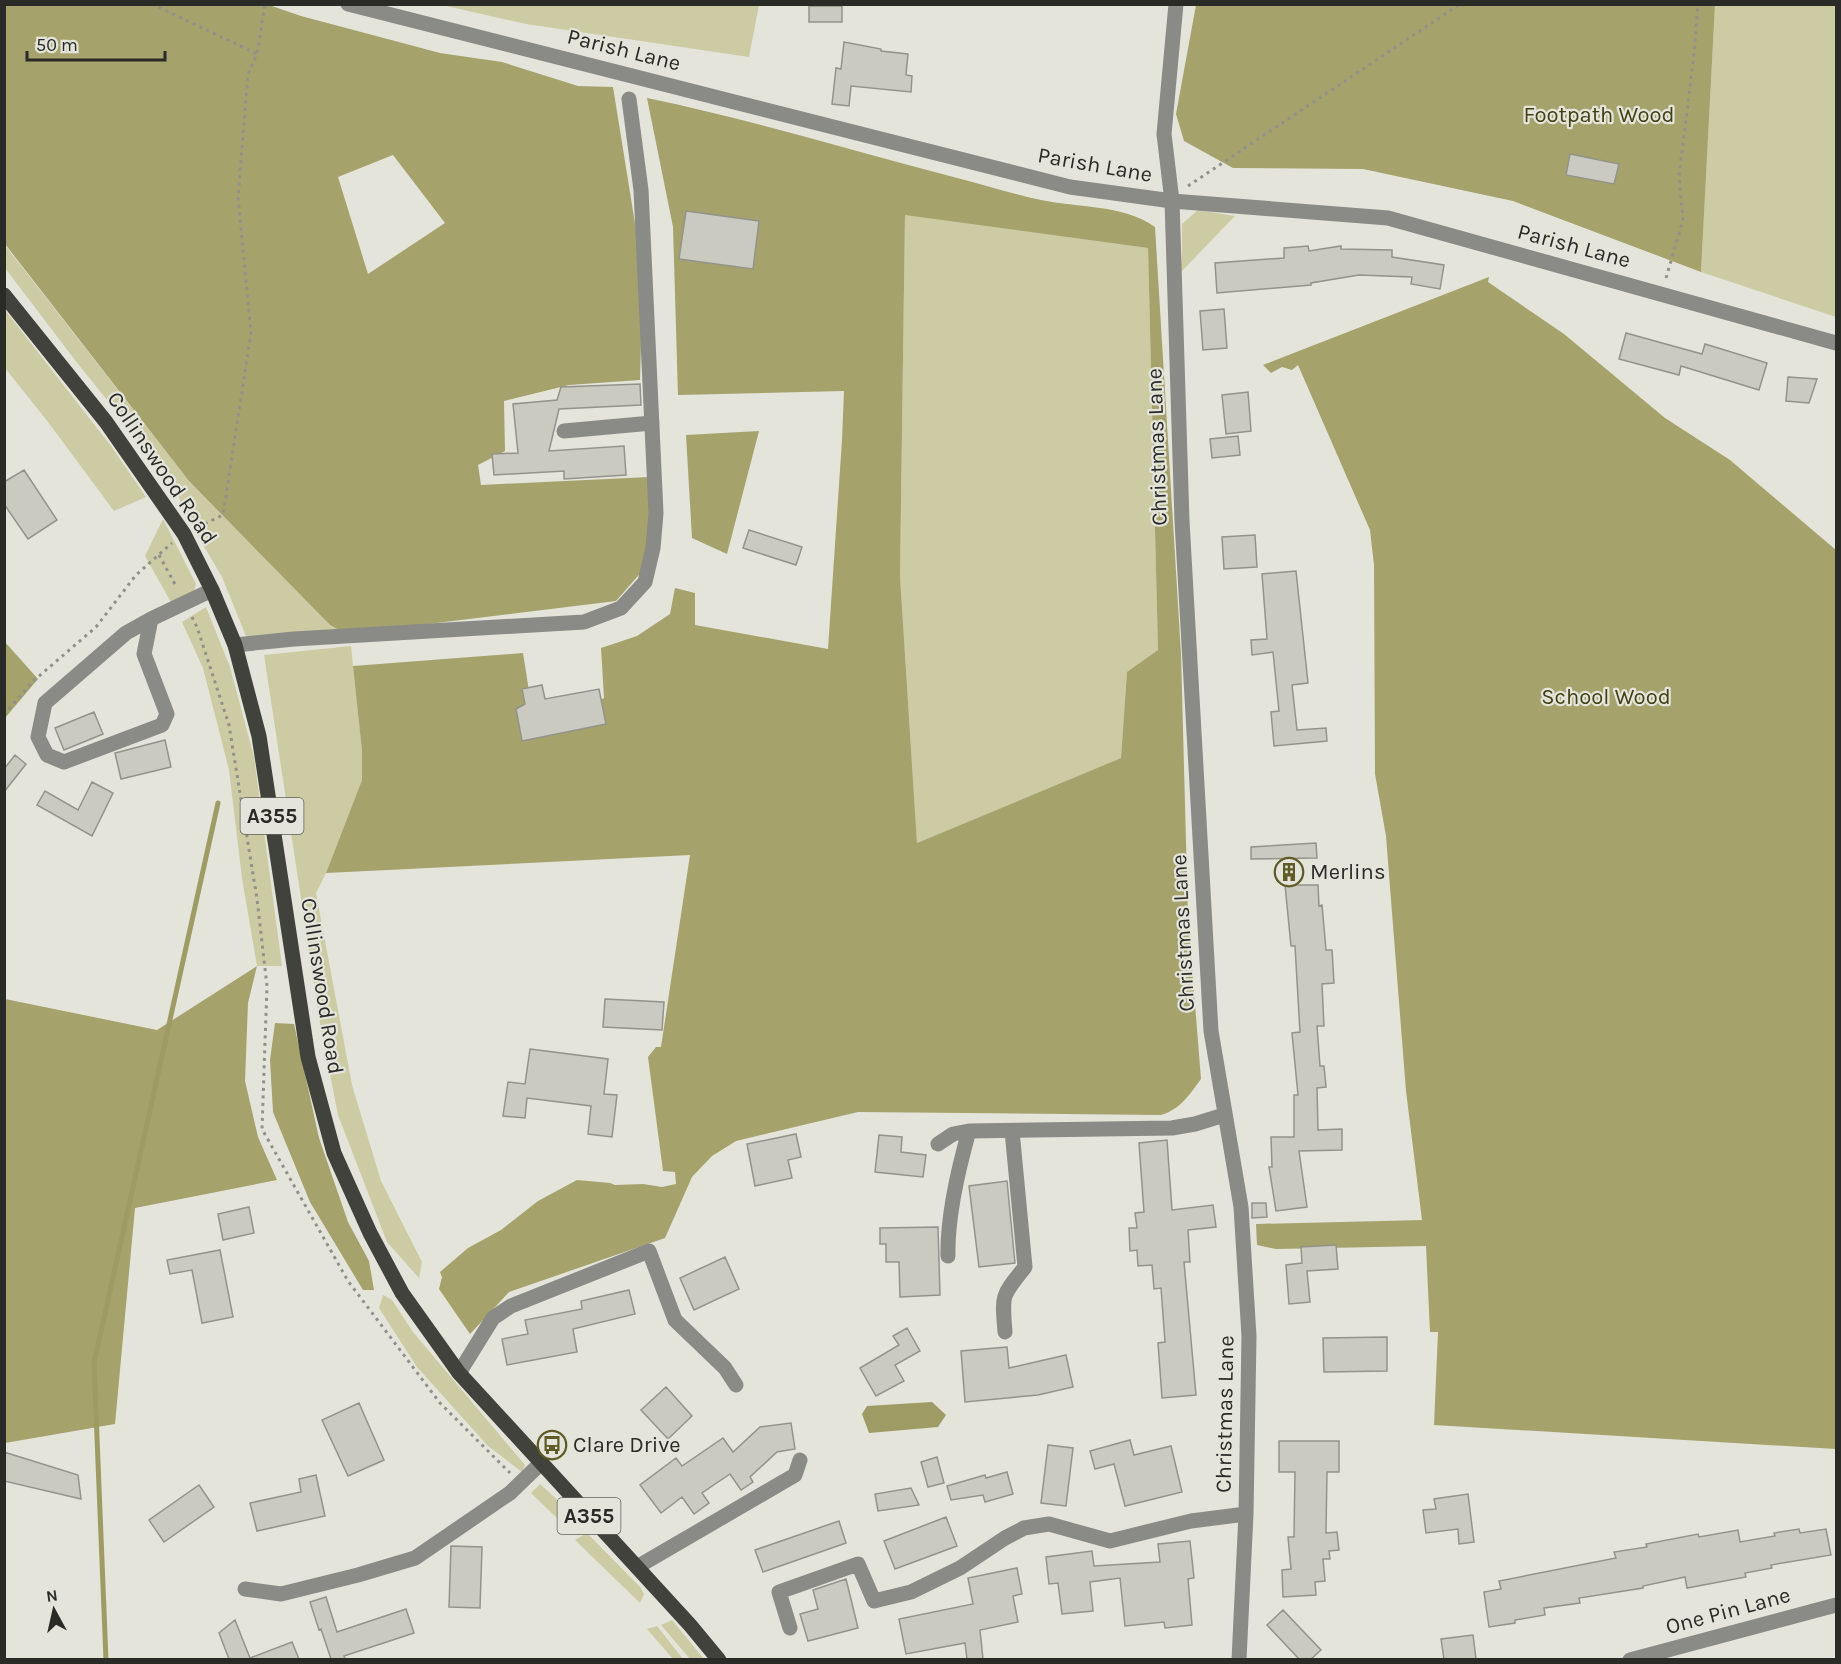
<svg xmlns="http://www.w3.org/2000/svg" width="1841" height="1664" viewBox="0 0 1841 1664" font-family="Karla,sans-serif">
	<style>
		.green { fill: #cdcba3 }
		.forest { fill: #a5a26c; fill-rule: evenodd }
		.water { fill: #9e9b65 }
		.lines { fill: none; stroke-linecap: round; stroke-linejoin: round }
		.stream { stroke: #9e9b65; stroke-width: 5 }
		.building { fill: #cacac1; stroke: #93938b; stroke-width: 1.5 }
		.path { stroke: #91918b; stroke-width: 3; stroke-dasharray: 3 4.5; stroke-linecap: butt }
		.minor { stroke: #8a8a86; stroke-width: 15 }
		.major { stroke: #42423c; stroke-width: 15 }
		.labels { text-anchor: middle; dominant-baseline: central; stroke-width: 4.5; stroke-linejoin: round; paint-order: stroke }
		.shield { fill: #e4e4db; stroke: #62625d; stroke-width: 1.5 }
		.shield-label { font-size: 21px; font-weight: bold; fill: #2a2a27 }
		.street-label { font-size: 22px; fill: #2a2a27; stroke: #e4e4db }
		.park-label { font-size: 22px; fill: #423f13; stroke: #e4e4db }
		.poi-label { font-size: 22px; fill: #2a2a27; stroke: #e4e4db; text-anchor: start }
	</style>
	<rect width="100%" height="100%" fill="#e4e4db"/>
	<!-- green -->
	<path class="green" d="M442,5L759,4V5L749,57L526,24Z
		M1715,5H1836V317L1701,272Z
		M1198,210L1235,216L1179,274L1182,255V224Z
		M905,214L1148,248L1158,650L1127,673L1121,758L917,843L900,576Z
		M4,244L189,481L330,625L346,634L246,636L222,577L182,509L176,485L78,364L5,268Z
		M5,310L111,446L146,497L114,511L48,422L5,368Z
		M163,519L196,584L193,595L172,604L145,556Z
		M206,607L230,667L254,757L282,966H257L242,878L229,770L203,668L182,622Z
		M351,646L362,751V780L326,873L316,893L352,1085L381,1181L422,1262L419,1278L387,1242L338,1115L320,1023L264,655Z
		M383,1295L392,1300L413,1332L525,1465L522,1472L488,1446L417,1367L379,1308Z
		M540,1484L564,1506L566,1518L562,1523L531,1493Z
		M587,1533L640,1587L644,1594L640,1603L575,1540Z
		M672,1620L704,1659H690L661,1625Z
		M657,1626L683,1659H673L647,1629Z"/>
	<!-- forest -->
	<path class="forest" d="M5,5H269L301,16L440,53L502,62L578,86L613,87L643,273L640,380L569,385L504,401L505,451L478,465L481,485L649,477L658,553L616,601L346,634L330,625L189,481L5,244ZM393,155L445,223L368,274L338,177Z
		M1196,5H1715L1701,272L1513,201L1363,169L1233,168L1184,141L1176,114Z
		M647,98C753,120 856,152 961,179C987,186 1014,194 1041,200C1078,208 1123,204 1155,227L1181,654L1188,917L1201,1079C1189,1095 1181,1109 1161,1115L858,1112L736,1141L712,1156L692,1177L665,1238L509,1292L470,1334L439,1289L442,1277L440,1272L468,1248L501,1230L538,1201L577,1180L610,1183L615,1185L643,1184L662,1187L676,1184L675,1172L663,1171L648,1057L656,1047H661L690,855L326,873L362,780V751L353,666L523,653L532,710L518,712L522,736L604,698L601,648L637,636L670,614L675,588L695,593V625L828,649L842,440L844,391L678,395L673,227ZM905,215L1148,248L1158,650L1127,672L1121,758L917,843L900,576Z
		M1489,277L1488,282L1564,334L1665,418L1730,460L1836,550V1449L1434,1425L1438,1332H1430L1426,1246L1276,1249L1257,1245L1256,1224L1422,1220L1406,1091L1386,836L1375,774L1374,565L1370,530L1298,365L1292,370L1282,367L1271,373L1263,365Z
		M759,431L727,554L692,538L686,435Z
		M5,642L38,679L5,718Z
		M257,966L248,1003L245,1081L258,1137L277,1180L135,1208L115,1424L5,1443V999L157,1030Z
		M275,1023L294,1024L319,1138L348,1222L369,1261L374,1290H363L310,1202L273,1112L270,1060Z"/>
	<!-- water -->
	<path class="water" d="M932,1402L946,1415L938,1427L869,1433L862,1414L867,1406Z"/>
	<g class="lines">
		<!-- stream -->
		<path class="stream" d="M106,1660L94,1363L218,803"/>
	</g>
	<!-- building -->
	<path class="building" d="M809,6H842V22H809Z
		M844,42L881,49V51L908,54L906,75L912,76L911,92L851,86L849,106L832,104L836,68L841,69Z
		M1570,154L1619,164L1614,184L1566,175Z
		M686,211L759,221L753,269L679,259Z
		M1308,246L1309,251L1341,246V249L1392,250V257L1444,265L1440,289L1411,284L1412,277L1359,275L1311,283V285L1217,293L1215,263L1284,258V248Z
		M1224,309L1227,348L1203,350L1200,311Z
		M1626,333L1702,354L1705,344L1767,363L1759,390L1681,366L1679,375L1619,359Z
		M1788,377L1817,379L1809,403L1786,401Z
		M640,384L641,405L559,409L549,451L624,446L626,475L564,479V471L494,475L492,454L518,453L513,404L557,400L561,387Z
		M1248,392L1251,431L1226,434L1222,395Z
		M1238,436L1240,455L1212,458L1210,439Z
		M24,470L57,520L28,539L4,504V482Z
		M749,530L802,547L796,565L743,548Z
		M1255,535L1257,567L1224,569L1222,537Z
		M1296,571L1308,683L1292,685L1297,730L1326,728L1327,741L1274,746L1271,712L1279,711L1273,652L1252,655L1251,640L1267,639L1262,574Z
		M542,685L545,699L599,689L606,724L522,741L516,709L525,704L522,689Z
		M94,712L103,734L64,750L55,728Z
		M165,740L171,767L121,779L115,753Z
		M15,755L26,764L4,792V769Z
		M92,782L113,793L92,836L37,805L45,791L78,810Z
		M1316,843L1317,858L1251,859V847Z
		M1285,885H1318L1319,906L1322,905L1326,950H1332L1334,983L1322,984L1324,1026H1317L1320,1066H1324L1326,1087L1317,1088L1318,1130L1342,1129V1150L1299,1151L1307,1207L1276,1211L1269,1167H1272L1271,1137H1294V1095H1298L1292,1033L1300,1032L1295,946H1291Z
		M605,999L664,1002L662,1030L603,1027Z
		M530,1049L608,1059L604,1094L617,1095L612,1137L588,1134L591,1106L527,1098L525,1118L503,1116L508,1082L525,1084Z
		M796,1134L801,1157L788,1160L792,1178L755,1186L747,1144Z
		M879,1135L902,1137L901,1152L926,1155L923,1177L875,1172Z
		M1167,1140L1172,1210L1213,1205L1216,1227L1188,1230L1190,1262H1184L1196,1395L1162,1398L1158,1343L1165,1342L1161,1288L1154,1289L1152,1265L1138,1266L1137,1250L1130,1251L1129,1228H1137L1135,1213L1144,1212L1139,1143Z
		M1007,1181L1015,1263L979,1267L969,1186Z
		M1252,1203H1266L1267,1217L1252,1218Z
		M249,1207L254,1233L223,1240L218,1214Z
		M938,1227L940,1295L900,1297L899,1262H886V1244H880V1228Z
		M1336,1245L1338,1269L1307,1271L1310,1302L1289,1304L1286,1265L1302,1263L1301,1247Z
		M220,1250L233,1317L202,1323L192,1270L170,1274L167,1260Z
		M725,1257L739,1289L694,1310L680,1278Z
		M629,1290L635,1314L573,1329L577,1352L507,1365L502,1339L528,1334L525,1320L582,1309L581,1301Z
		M907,1328L920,1351L895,1365L904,1381L876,1396L860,1368L899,1345L893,1336Z
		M1387,1337V1371L1324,1372L1323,1338Z
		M1007,1347L1009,1368L1066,1355L1073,1387L1038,1395L965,1402L961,1351Z
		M666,1387L692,1416L668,1439L641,1410Z
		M359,1403L384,1460L348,1476L322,1420Z
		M791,1423L795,1449L777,1452L750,1477L753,1482L741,1490L730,1474L702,1493L709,1503L694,1514L682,1497L661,1513L640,1485L676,1458L682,1466L723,1438L733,1452L760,1427Z
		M1130,1440L1134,1455L1171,1446L1182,1492L1125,1506L1114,1464L1095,1469L1090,1451Z
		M1279,1441H1339V1472H1327L1326,1533L1337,1532L1339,1550L1329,1551L1330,1559H1323L1325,1581L1315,1582L1316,1595L1283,1597L1282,1570L1291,1569L1288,1537H1294L1295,1472H1279Z
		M1048,1445L1073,1448L1066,1506L1041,1503Z
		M4,1452L78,1475L81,1499L4,1481Z
		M937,1457L944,1483L928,1487L921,1462Z
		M1007,1472L1013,1494L985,1502L983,1495L951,1500L947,1486L985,1475L986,1478Z
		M316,1475L325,1516L257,1531L250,1503L301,1492L299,1479Z
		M199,1485L214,1507L164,1542L149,1520Z
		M911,1488L919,1505L878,1511L875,1494Z
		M1468,1494L1474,1542L1459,1544L1458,1529L1426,1533L1423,1510L1436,1509L1434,1499Z
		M946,1517L957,1546L895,1569L884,1541Z
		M839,1521L846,1543L763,1572L755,1550Z
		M1799,1529L1800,1533L1826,1529L1831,1555L1771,1565L1772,1568L1745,1573L1746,1577L1687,1588L1685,1577L1643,1586V1588L1579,1598L1580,1603L1544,1608L1545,1615L1515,1620V1623L1489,1627L1484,1592L1501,1589L1499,1581L1616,1558L1614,1552L1647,1547L1646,1544L1698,1534L1699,1537L1738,1530L1740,1542L1775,1536L1774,1533Z
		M1190,1541L1194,1578L1188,1579L1192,1625L1165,1628L1164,1622L1125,1626L1120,1578L1090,1582L1093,1611L1062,1614L1058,1583L1049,1584L1046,1557L1092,1551L1094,1566L1160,1562L1158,1544Z
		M451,1546L482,1547L480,1608L449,1607Z
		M1017,1568L1022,1594L1013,1596L1018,1622L980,1630L983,1659H967L965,1643L906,1654L899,1619L973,1604L968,1578Z
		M846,1579L858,1628L808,1641L800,1614L818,1609L813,1590Z
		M326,1597L337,1632L406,1609L414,1633L344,1656L345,1659H331L321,1629L319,1630L310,1602Z
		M1283,1610L1321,1650L1311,1659H1299L1267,1625Z
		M235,1620L250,1658L292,1642L299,1659H229L219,1633Z
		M1473,1635L1476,1659H1444L1441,1639Z"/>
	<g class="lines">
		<!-- path -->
		<path class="path" d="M152,4L257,54
			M1188,186L1460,4
			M1666,278L1683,220L1679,176L1694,54L1698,4
			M198,527L223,515L251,333L238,197L248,74L257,54L265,4
			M159,555L177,588
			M192,617L197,627L229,725L257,899L267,986L262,1129L348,1281L440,1403L510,1473
			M4,715L31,683L96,627L136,575L172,543"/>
		<!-- minor -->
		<path class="minor" d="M348,4L1070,187L1172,201L1388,218L1836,343
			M1176,4L1164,134L1172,201L1182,521L1211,1031L1241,1207L1249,1336L1246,1514L1239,1660
			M564,431L652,423
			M151,619L126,633L45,703L38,737L47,755L64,762L162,725L167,714L144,654L151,619L212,590
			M235,645L294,639L584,622L621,608L645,582L653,548L656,513L641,190L629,99
			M938,1144L953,1134L969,1131L1172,1128L1195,1124L1224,1115
			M948,1256C947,1216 958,1170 969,1131
			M1005,1332C1002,1294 1001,1297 1025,1267L1012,1131
			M459,1373L493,1318L511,1306L649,1251L675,1320L725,1368L736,1385
			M637,1567L795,1475L800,1460
			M245,1589L281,1594L358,1575L415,1558L510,1493L541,1463
			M790,1628L779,1592L858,1564L874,1601L911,1592L960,1568L1005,1538L1024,1528L1049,1524L1110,1541L1191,1521L1246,1514
			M1630,1660L1836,1605"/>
		<!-- major -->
		<path class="major" d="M4,295L106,422L184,534L212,590L235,645L259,736L308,1057L334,1153L370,1233L402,1293L459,1373L690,1625L719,1660"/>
	</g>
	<!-- icons -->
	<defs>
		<g id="building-ring" transform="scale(1.5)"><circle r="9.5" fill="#e4e4db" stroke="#5e5b27" stroke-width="1.5"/><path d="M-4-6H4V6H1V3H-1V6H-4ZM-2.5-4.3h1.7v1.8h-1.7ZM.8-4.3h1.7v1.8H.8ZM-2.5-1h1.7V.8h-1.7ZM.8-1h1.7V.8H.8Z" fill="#5e5b27"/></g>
		<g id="bus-ring" transform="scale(1.5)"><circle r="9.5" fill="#e4e4db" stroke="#5e5b27" stroke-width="1.5"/><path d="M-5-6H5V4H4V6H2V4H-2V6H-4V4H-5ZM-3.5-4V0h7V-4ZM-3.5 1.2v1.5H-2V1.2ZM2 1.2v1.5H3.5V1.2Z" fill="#5e5b27"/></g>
	</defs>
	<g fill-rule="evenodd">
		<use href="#building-ring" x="1289" y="872"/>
		<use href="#bus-ring" x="552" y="1445"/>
	</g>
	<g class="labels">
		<!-- shield labels -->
		<g class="shield">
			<rect x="240.5" y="798" width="63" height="36" rx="4.5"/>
			<rect x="557.5" y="1498" width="63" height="36" rx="4.5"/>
		</g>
		<g class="shield-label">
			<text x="272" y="816">A355</text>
			<text x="589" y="1516">A355</text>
		</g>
		<!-- street labels -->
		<g class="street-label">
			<text transform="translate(624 50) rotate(14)">Parish Lane</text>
			<text transform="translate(1095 165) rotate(10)">Parish Lane</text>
			<text transform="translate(1574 246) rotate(15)">Parish Lane</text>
			<text transform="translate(1157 447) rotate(-92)">Christmas Lane</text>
			<text transform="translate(162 468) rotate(56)">Collinswood Road</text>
			<text transform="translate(1183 933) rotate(-93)">Christmas Lane</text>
			<text transform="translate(322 986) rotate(81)">Collinswood Road</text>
			<text transform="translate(1225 1414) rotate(-89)">Christmas Lane</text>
			<text transform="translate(1728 1611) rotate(-15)">One Pin Lane</text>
		</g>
		<!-- park labels -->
		<g class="park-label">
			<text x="1599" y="115">Footpath Wood</text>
			<text x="1606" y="697">School Wood</text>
		</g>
		<!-- poi labels -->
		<g class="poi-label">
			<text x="1310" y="872">Merlins</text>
			<text x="573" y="1445">Clare Drive</text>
		</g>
	</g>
	<!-- border -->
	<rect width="1841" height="1664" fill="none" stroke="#2a2a27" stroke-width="12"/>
	<!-- north arrow -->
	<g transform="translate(54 1610) rotate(352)" stroke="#e4e4db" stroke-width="4.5" paint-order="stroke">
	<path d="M0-4.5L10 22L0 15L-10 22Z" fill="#2a2a27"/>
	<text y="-9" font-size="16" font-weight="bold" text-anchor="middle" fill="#2a2a27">N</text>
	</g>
	<!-- scale -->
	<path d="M27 51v9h138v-9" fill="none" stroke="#2a2a27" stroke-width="3"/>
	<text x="36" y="51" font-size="18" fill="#2a2a27" stroke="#e4e4db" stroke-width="4.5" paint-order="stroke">50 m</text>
</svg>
